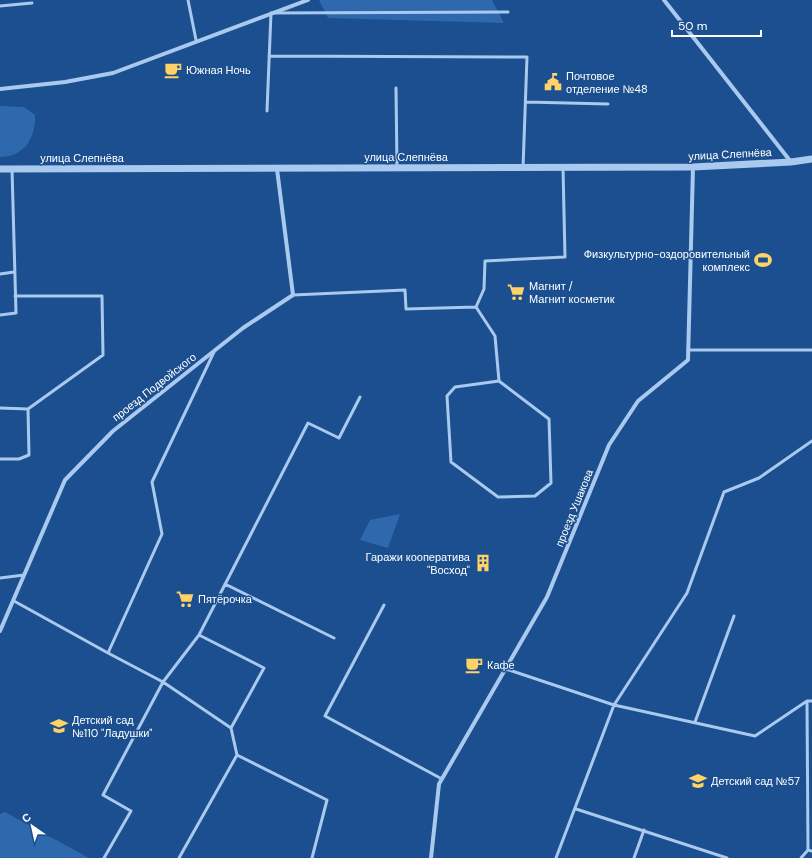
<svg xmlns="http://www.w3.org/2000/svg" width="812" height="858" viewBox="0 0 812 858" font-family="'DM Sans',sans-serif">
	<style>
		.green { fill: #2e69ad }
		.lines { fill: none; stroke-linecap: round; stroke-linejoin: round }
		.service { stroke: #a9c9ee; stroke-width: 3 }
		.minor { stroke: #a9c9ee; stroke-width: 4 }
		.tertiary { stroke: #a9c9ee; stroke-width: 7 }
		.labels { text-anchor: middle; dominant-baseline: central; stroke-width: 3; stroke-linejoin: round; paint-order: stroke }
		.poi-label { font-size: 11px; fill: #fff; stroke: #1b4f8f; text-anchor: start }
		.street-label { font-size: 11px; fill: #fff; stroke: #1b4f8f }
	</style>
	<rect width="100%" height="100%" fill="#1b4f8f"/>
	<!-- green -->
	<path class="green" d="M319,0H492L504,23L328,18Z
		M0,106L24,107L35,115C36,137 25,157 0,157Z
		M400,514L388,548L360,540L370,520Z
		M5,812L89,858H0V814Z"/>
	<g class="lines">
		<!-- service -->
		<path class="service" d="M188,0L196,40
			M0,6L32,3
			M269,56L527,57L523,168
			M396,88L397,167
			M526,102L608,104
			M267,111L271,13L508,12
			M0,274L14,272
			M293,295L405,290L406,309L476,307L495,336L499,381
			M15,296H102L103,355L28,409
			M476,307L484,289L485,261L565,257L563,168
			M0,315L16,313L12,169
			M688,350H812
			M499,381L549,419L551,483L535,496L498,497L451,462L447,396L455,387Z
			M0,408L28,409L29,455L19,459H0
			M0,578L24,575
			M225,584L334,638
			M14,601L108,653L162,534L152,482L214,352
			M384,605L325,716L442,779
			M199,635L308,423L339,438L360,397
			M108,653L163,682L231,728L237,755
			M506,669L614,705L755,736L807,701H812
			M807,701L808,850
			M695,722L734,616
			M576,809L727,858
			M104,858L131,811L103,795L163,682L199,635L264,668L231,728
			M179,858L237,755L327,800L312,858
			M556,858L614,705L687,593L724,492L759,478L812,441
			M634,858L644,830
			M801,858L808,850L812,851"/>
		<!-- minor -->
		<path class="minor" d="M664,0L791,162
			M0,89L65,82L113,73L308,0
			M0,631L65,480L113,431L243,328L293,295L277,169
			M431,858L439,784L547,597L609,445L638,401L688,360L693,167"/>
		<!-- tertiary -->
		<path class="tertiary" d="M0,169L693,167L791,162L812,159"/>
	</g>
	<!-- icons -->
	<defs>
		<g id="cafe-bare" transform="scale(1.38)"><path d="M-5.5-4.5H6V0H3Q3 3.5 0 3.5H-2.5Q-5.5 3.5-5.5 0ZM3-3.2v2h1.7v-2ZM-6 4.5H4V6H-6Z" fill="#ffd166" stroke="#1b4f8f" stroke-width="2.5" paint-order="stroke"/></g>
		<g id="civic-bare" transform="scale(1.38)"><path d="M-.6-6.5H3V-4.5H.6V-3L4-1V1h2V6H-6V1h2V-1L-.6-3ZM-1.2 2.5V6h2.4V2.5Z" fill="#ffd166" stroke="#1b4f8f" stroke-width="2.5" paint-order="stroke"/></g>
		<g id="stadium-bare" transform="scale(1.38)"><path d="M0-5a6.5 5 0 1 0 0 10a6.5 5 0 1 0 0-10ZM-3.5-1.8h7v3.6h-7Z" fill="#ffd166" stroke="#1b4f8f" stroke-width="2.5" paint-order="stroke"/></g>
		<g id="supermarket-bare" transform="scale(1.38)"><path d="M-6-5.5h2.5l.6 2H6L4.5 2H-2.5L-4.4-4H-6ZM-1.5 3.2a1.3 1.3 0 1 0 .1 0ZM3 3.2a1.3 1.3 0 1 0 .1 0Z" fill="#ffd166" stroke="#1b4f8f" stroke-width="2.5" paint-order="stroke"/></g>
		<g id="building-bare" transform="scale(1.38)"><path d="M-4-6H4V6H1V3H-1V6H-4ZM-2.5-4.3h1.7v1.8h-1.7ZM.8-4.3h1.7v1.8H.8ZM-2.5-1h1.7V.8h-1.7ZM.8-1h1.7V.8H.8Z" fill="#ffd166" stroke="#1b4f8f" stroke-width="2.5" paint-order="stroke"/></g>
		<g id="school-bare" transform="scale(1.38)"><path d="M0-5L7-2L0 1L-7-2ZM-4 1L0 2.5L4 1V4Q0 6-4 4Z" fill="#ffd166" stroke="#1b4f8f" stroke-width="2.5" paint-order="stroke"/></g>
	</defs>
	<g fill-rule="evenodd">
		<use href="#cafe-bare" x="173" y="70"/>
		<use href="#civic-bare" x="553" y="82"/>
		<use href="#stadium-bare" x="763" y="260"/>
		<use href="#supermarket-bare" x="516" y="292"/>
		<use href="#building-bare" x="483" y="563"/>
		<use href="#supermarket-bare" x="185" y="599"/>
		<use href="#cafe-bare" x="474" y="665"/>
		<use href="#school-bare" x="59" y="726"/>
		<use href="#school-bare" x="698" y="781"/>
	</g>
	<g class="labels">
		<!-- poi labels -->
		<g class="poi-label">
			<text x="186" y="70">Южная Ночь</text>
			<text x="566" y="76">Почтовое<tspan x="566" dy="13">отделение №48</tspan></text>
			<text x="750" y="254" text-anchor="end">Физкультурно-оздоровительный<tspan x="750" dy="13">комплекс</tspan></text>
			<text x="529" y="286">Магнит /<tspan x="529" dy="13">Магнит косметик</tspan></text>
			<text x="470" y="557" text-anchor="end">Гаражи кооператива<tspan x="470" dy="13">"Восход"</tspan></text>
			<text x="198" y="599">Пятёрочка</text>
			<text x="487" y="665">Кафе</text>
			<text x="72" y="720">Детский сад<tspan x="72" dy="13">№110 "Ладушки"</tspan></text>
			<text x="711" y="781">Детский сад №57</text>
		</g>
		<!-- street labels -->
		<g class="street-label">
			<text transform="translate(730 154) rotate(-3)">улица Слепнёва</text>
			<text x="406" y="157">улица Слепнёва</text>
			<text x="82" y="158">улица Слепнёва</text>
			<text transform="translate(154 387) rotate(-38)">проезд Подвойского</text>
			<text transform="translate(574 508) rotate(-68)">проезд Ушакова</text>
		</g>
	</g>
	<!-- north arrow -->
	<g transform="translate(32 826) rotate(326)" stroke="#1b4f8f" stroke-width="3" paint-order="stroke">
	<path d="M0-3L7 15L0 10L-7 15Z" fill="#ffffff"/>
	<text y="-6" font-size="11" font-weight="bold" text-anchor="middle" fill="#ffffff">С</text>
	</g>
	<!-- scale -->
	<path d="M672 30v6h89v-6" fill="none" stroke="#ffffff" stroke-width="2"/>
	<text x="678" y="30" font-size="12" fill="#ffffff" stroke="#1b4f8f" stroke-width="3" paint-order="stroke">50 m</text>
</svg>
